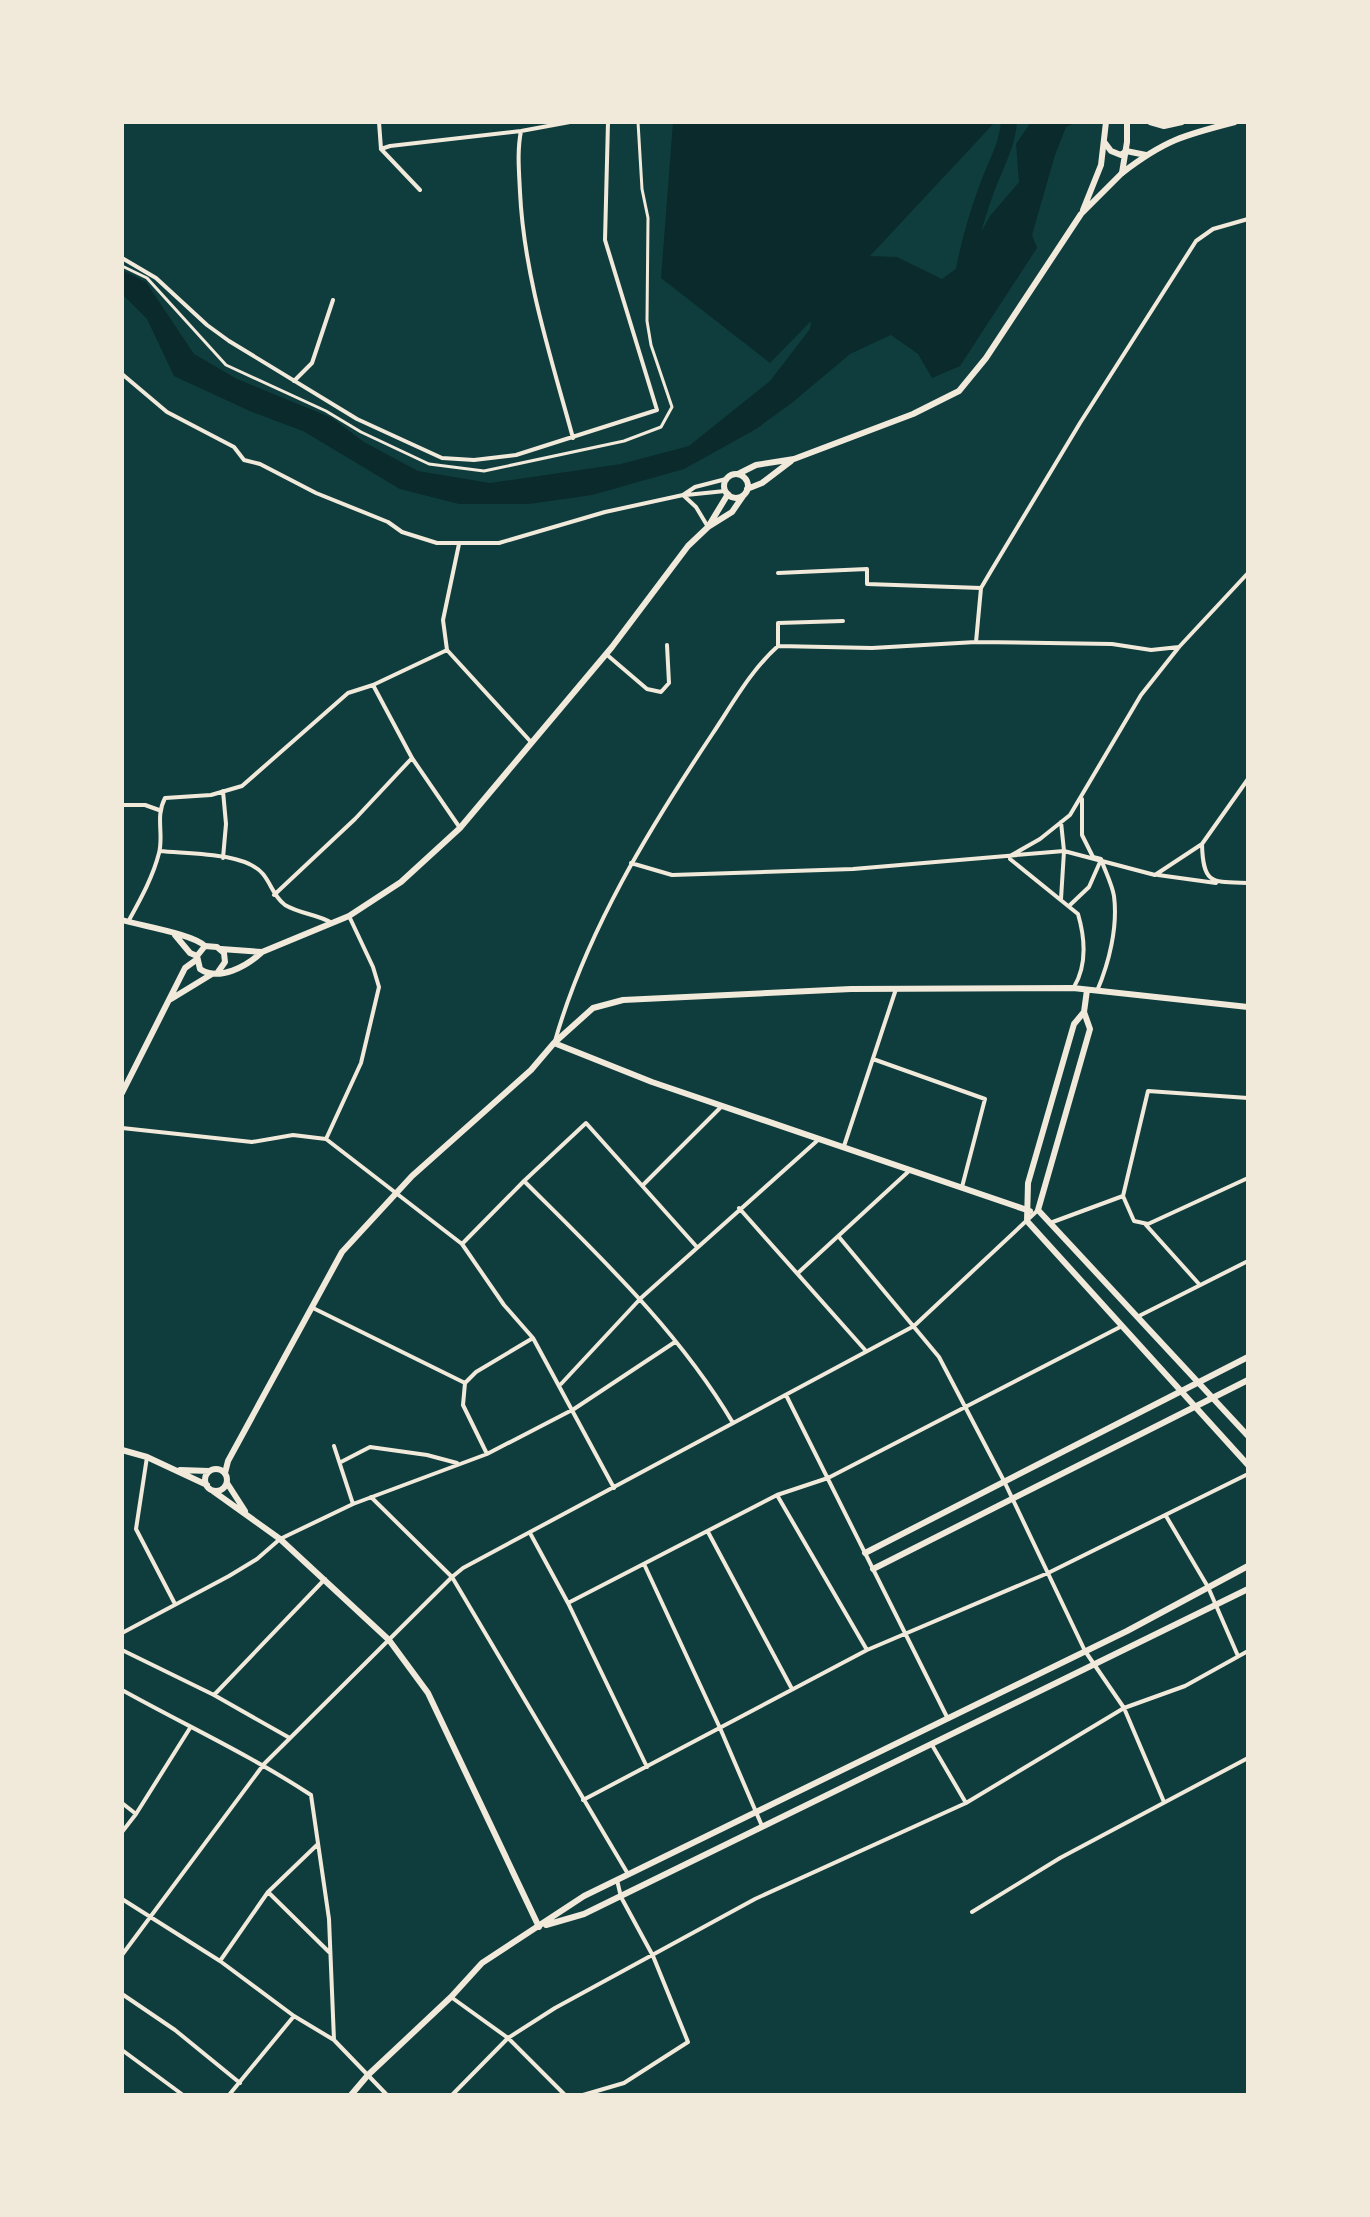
<svg xmlns="http://www.w3.org/2000/svg" width="1370" height="2217" viewBox="0 0 1370 2217" font-family="Arial,sans-serif">
	<style>
		.water { fill: #0a2a2b }
		.lines { fill: none; stroke-linecap: round; stroke-linejoin: round }
		.river { stroke: #0a2a2b; stroke-width: 16 }
		.pedestrian { stroke: #f1e9da; stroke-width: 3 }
		.minor { stroke: #f1e9da; stroke-width: 4 }
		.tertiary { stroke: #f1e9da; stroke-width: 6 }
		.secondary { stroke: #f1e9da; stroke-width: 6 }
	</style>
	<rect width="100%" height="100%" fill="#0f3d3e"/>
	<!-- water -->
	<path class="water" d="M673,122H995L870,256L897,257L942,279L964,263L990,216L1019,182L1016,144L1031,122H1077L1066,127L1055,155L1032,235L1037,248L960,366L932,378L918,354L891,335L850,354L793,402L756,429L684,469L592,495L529,504H459L400,489L303,431L252,412L174,376L147,319L122,294V270L146,282L194,354L237,379L332,418L364,442L418,471L490,483L621,464L689,446L770,381L810,329L811,321L770,363L661,278Z"/>
	<g class="lines">
		<!-- river -->
		<path class="river" d="M962,281C967,249 976,218 987,188C995,166 1007,146 1009,122"/>
		<!-- pedestrian -->
		<path class="pedestrian" d="M122,266L147,278L226,365L326,411L361,432L429,464L484,471L624,441L661,427L672,407L651,345L647,321L648,218L642,189L638,122"/>
		<!-- minor -->
		<path class="minor" d="M379,122L381,149
			M521,131C517,151 519,171 520,192C524,276 551,357 573,438
			M381,149L390,146L521,131L570,122
			M381,149L420,190
			M122,258L156,278L207,325L229,341L357,419L442,458L474,460L516,455L657,410L605,240L608,122
			M122,374L167,412L234,447L244,460L260,464L316,493L388,522L402,532L437,543H499L605,512L683,495L696,507L708,527
			M294,381L312,363L333,300
			M683,495L695,487L726,479
			M686,495L725,491
			M459,544L443,620L447,650L531,742
			M778,573L867,569V584L981,588
			M976,642L981,588L991,571L1080,423L1196,241L1213,229L1248,219
			M778,646V623L843,621
			M606,654L647,689L661,692L669,683L667,645
			M373,685L412,758L460,828
			M223,791L226,824L223,858
			M1082,799V835L1093,857L1101,859C1105,871 1112,884 1114,896C1118,927 1109,963 1097,991
			M122,805H145L159,810
			M1202,844C1203,885 1212,882 1248,883
			M160,851C187,854 245,852 263,874C272,885 273,896 285,905C300,914 317,914 332,923
			M1010,856L1040,839L1070,815L1141,695L1179,647L1248,573
			M1010,859L1078,914C1085,938 1087,965 1074,987
			M631,863L672,875L853,869L1064,851L1155,875L1202,844L1248,779
			M1158,875L1216,883
			M274,895L355,819L412,758
			M1061,899L1064,851L1061,822
			M1070,905L1089,887L1100,862
			M128,922C140,900 153,877 159,853C164,834 155,817 165,798L211,795L242,786L348,693L373,685L447,650
			M555,1041C587,930 649,829 713,733C733,703 751,670 778,646L872,648L976,642L1112,644L1151,650L1179,647
			M873,1059L985,1099L962,1187
			M1248,1098L1148,1091L1123,1196L1134,1221L1148,1224L1248,1178
			M122,1128L252,1142L293,1135L326,1139L462,1244L504,1305L533,1338L614,1488
			M326,1139L361,1063L379,987L373,967L349,916
			M844,1146L896,989
			M524,1181C600,1257 678,1330 733,1423
			M643,1185L721,1107
			M739,1208L866,1351
			M1050,1223L1123,1196
			M1146,1225L1199,1284
			M839,1237L939,1357L1004,1481L1085,1651L1124,1708L1164,1802
			M462,1244L524,1181L586,1123L696,1246
			M799,1272L909,1171
			M313,1308L465,1383
			M1137,1317L1248,1261
			M561,1384L641,1298L818,1140
			M786,1395L948,1719
			M334,1446L353,1504
			M487,1454L463,1405L465,1383L476,1372L533,1338
			M147,1457L136,1529L175,1604
			M341,1462L370,1447L427,1455L457,1463
			M777,1495L867,1650
			M371,1497L452,1577L628,1874
			M1166,1516L1208,1587L1238,1656
			M708,1532L792,1689
			M530,1533L568,1603L647,1767
			M644,1564L720,1728L762,1826
			M568,1603L777,1495L828,1478L1122,1326
			M122,1633L229,1576L257,1559L280,1539L353,1504L487,1454L574,1409L675,1342
			M122,1650L214,1695L288,1737
			M122,1690C185,1725 250,1755 311,1795L329,1919L334,2040
			M214,1695L325,1579
			M932,1745L966,1803
			M583,1800L867,1650L1048,1573L1248,1474
			M122,1803L136,1814
			M122,1832L136,1814L190,1728
			M268,1892L329,1952
			M122,1899L220,1961L294,2016L334,2040L387,2095
			M972,1912L1060,1858L1248,1758
			M122,1955L264,1764L452,1577L463,1568L914,1326L1038,1210
			M220,1961L268,1892L318,1844
			M122,1994L175,2030L240,2083
			M451,1997L508,2038L565,2095
			M122,2050L183,2095
			M229,2095L294,2016
			M452,2095L508,2038L555,2008L755,1899L966,1803L1124,1708L1185,1686L1248,1651
			M583,2095L624,2083L688,2042L653,1956L621,1897L617,1880"/>
		<!-- tertiary -->
		<path class="tertiary" d="M1150,122L1164,126L1182,122
			M1105,143L1111,151L1121,155L1126,151L1146,155
			M1122,173C1165,140 1184,135 1235,122
			M122,920C142,926 193,934 205,946
			M175,935L190,953L197,956
			M1087,990L1084,1012L1090,1029L1038,1210L1248,1436
			M1084,1012L1074,1024L1028,1183L1027,1221L1248,1465
			M554,1043L652,1082L1030,1211
			M122,1450L147,1457L207,1485
			M205 1480a11 11 0 1 1 22 0a11 11 0 1 1-22 0Z
			M180,1470L209,1471
			M225,1473L228,1461L342,1252L412,1176L531,1070L554,1043L593,1008L623,1000L851,989L1073,988L1248,1007
			M227,1483L245,1511
			M213,1491L280,1539L389,1640L428,1693L539,1927
			M865,1553L1248,1357
			M873,1569L1248,1380"/>
		<!-- secondary -->
		<path class="secondary" d="M1083,210L1101,165L1106,122
			M738,474L756,465L794,459L913,414L959,391L986,358L1081,214L1122,173L1127,142V122
			M724 486a12 12 0 1 1 24 0a12 12 0 1 1-24 0Z
			M747,489L762,483L791,461
			M708,527L728,494
			M221,949L262,952
			M218,972L225,962L224,953L217,947L205,946L197,956L200,969C219,982 247,966 262,952L349,916L401,882L460,828L612,647L688,546L708,527L732,512L743,496
			M171,999L212,974
			M122,1093L185,968L196,960
			M546,1925L584,1914L1248,1589
			M351,2095L368,2075L451,1997L482,1963L584,1896L1127,1631L1248,1566"/>
	</g>
	<!-- border -->
	<rect width="1370" height="2217" fill="none" stroke="#f1e9da" stroke-width="248"/>
</svg>
